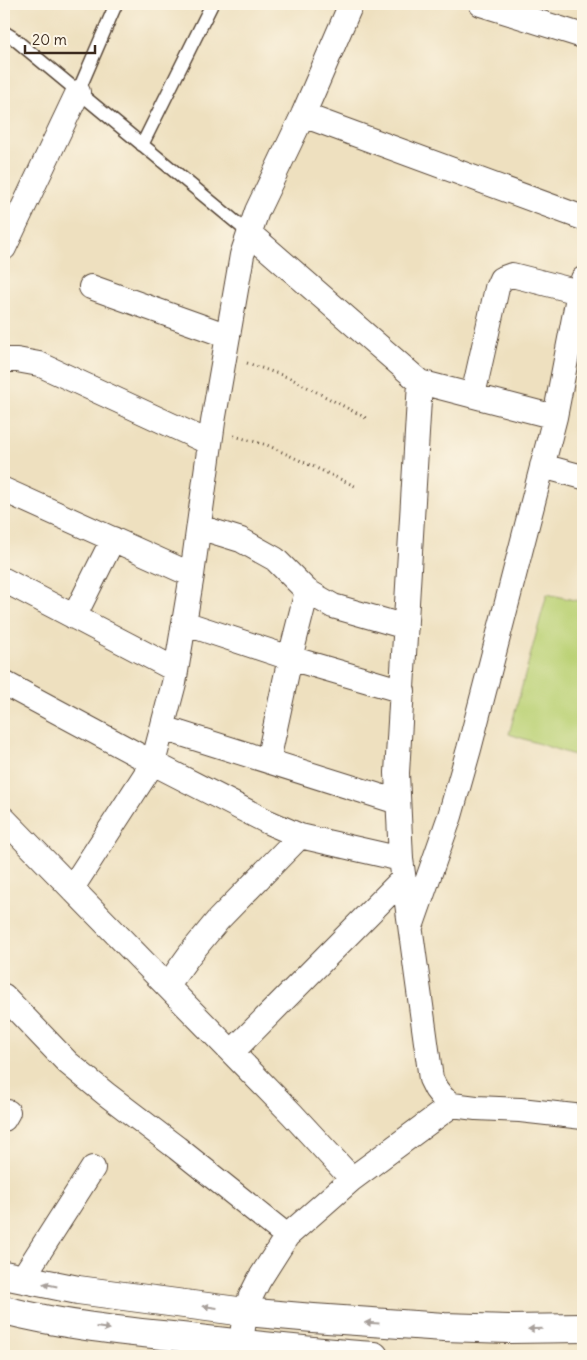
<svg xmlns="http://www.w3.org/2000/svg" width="587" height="1360" viewBox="0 0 587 1360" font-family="Delius,sans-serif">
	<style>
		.pitch { fill: #bbd276; stroke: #7b7e4a }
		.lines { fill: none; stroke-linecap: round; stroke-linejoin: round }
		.lane-casing { stroke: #564536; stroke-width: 15 }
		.street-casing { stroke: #564536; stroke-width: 26 }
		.secondary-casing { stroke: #564536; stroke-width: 30 }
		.path { stroke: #564536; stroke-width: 3; stroke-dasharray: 1 4; stroke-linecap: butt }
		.lane { stroke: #fff; stroke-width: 12 }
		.street { stroke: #fff; stroke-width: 24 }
		.secondary { stroke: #fff; stroke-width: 28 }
		.oneway { fill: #a79f9a }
	</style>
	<rect width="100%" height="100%" fill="#fcf5e5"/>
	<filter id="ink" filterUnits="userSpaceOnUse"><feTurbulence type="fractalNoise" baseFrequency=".02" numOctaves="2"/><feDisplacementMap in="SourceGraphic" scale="10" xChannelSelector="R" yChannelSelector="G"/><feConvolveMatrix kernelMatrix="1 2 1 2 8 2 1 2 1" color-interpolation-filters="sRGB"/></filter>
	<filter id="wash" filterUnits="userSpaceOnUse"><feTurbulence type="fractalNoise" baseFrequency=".0096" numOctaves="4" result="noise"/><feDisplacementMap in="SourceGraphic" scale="20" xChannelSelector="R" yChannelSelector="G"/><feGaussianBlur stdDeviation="1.12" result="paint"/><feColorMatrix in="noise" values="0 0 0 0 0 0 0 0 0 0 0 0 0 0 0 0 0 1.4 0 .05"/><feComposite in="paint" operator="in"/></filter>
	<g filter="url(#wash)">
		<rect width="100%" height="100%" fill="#eee0bf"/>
		<!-- pitch -->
		<path class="pitch" d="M547,594L583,602V758L509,734Z"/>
	</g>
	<g filter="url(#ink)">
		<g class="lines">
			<!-- lane casing -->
			<g class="lane-casing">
				<path id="lane" d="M4,32L12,37L249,233
					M78,92L116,4
					M142,145L212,4"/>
			</g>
			<!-- street casing -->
			<g class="street-casing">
				<path id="street" d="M351,4L303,115L257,211L242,255L213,422L192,575L174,683L153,763L268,822L300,836L401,859
					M481,4L583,36
					M303,115L583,218
					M249,233L420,382L555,417
					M4,248L78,92
					M91,287L228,336
					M4,360H17L39,364L210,443
					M420,382L397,773L401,859L431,1079L436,1089L443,1098L452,1105L476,1108L520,1110L583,1117
					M473,395L497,288L501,279L512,275L579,292
					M542,466L583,477
					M4,490L192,575
					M199,527L241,540L275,559L307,591L333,606L406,627
					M4,580L176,670
					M74,617L113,539
					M184,623L290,658L403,691
					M4,683L153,763L72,888
					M163,728L398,802
					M268,761L290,658L307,591
					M4,819L292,1114L352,1179
					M412,924L450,816L469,749L555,417L579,292L583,279
					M167,986L190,954L218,920L300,836
					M4,996L68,1063L106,1094L177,1148L287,1236
					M232,1052L403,879
					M4,1119L8,1112
					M22,1279L93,1168
					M241,1344L245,1312L251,1296L259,1280L287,1236L352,1179L452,1105"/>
			</g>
			<!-- secondary casing -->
			<g class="secondary-casing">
				<path id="secondary" d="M4,1275L78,1290L245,1312L313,1318L444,1327L509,1329L583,1328
					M4,1310C62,1325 121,1331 181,1337C245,1344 309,1352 374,1356"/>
			</g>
			<!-- path -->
			<path class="path" d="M247,363L290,378L366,418
				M234,436L267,445L357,487"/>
			<!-- lane -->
			<use href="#lane" class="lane"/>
			<!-- street -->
			<use href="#street" class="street"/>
			<!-- secondary -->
			<use href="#secondary" class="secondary"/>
		</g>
		<!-- one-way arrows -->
		<defs><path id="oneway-solid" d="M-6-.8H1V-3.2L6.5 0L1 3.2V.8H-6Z" transform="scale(1.25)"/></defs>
		<g class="oneway">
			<use href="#oneway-solid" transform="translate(50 1285) rotate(-169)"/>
			<use href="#oneway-solid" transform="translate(210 1307) rotate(-173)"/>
			<use href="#oneway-solid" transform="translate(372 1323) rotate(-176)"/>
			<use href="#oneway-solid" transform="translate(103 1328) rotate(8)"/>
			<use href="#oneway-solid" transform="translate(535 1329) rotate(179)"/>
		</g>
	</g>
	<!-- margin -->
	<rect width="587" height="1360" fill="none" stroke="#fcf5e5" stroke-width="20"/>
	<!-- scale -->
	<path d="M25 45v8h70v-8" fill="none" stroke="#3b2a1e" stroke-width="2.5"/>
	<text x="32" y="45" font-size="15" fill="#3b2a1e" stroke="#fcf5e5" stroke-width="4" paint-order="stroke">20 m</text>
</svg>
